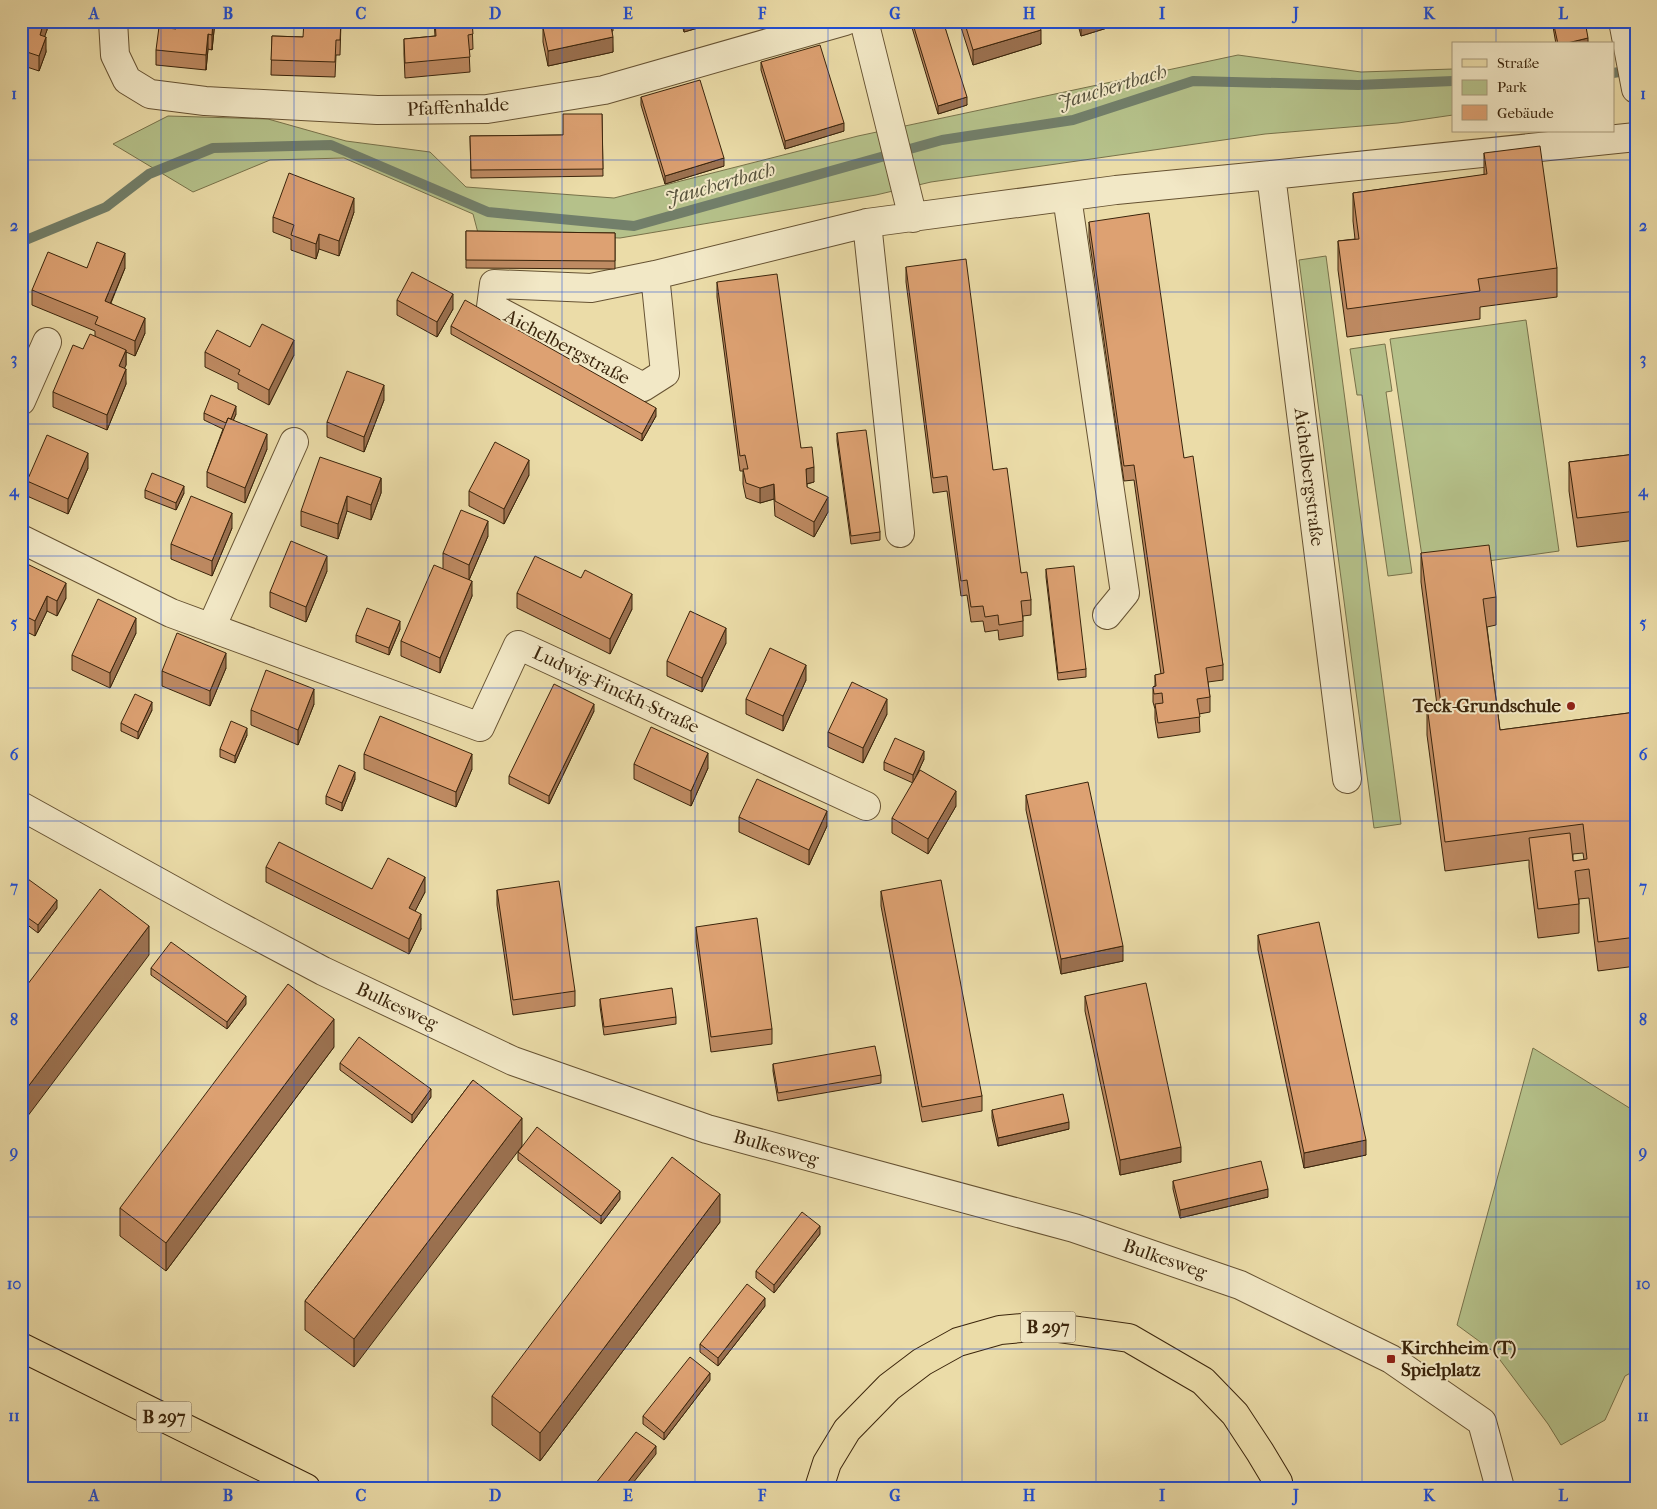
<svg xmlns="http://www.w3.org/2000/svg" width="1657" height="1509" viewBox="0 0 1657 1509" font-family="'IM FELL French Canon',serif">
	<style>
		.green { fill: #b5c18a; stroke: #78724a }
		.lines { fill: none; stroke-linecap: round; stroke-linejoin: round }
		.stream { stroke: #727f6a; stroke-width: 10 }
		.minor-casing { stroke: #665232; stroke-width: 30 }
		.primary-casing { stroke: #3a240b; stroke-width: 30 }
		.minor { stroke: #f2e8c6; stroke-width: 28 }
		.primary { stroke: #ebdca8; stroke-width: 28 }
		.wall { fill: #be8a62; stroke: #3a240b; fill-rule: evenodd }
		.shaded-wall { fill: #9b7150; stroke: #3a240b }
		.building { fill: #dda172; stroke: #3a240b }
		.grid { fill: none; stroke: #1d4ed8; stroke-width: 1; stroke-opacity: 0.55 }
		.poi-dot { fill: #8f2418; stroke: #f2e8c6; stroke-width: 2 }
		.labels { text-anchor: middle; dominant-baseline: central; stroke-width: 4; stroke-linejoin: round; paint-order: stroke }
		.shield { fill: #f2e8c6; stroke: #715f43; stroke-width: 1 }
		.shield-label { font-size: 18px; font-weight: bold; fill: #3a240b }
		.street-label { font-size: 19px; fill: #3a240b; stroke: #f2e8c6 }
		.poi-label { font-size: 19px; font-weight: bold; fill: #3a240b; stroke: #f2e8c6; text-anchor: end }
		.water-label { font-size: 20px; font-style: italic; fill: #56513b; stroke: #f2e8c6 }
		.neatline { fill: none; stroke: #1d4ed8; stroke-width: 2 }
		.grid-label { font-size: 16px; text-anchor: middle; font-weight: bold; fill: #1d4ed8 }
	</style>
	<rect width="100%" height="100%" fill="#ebdca8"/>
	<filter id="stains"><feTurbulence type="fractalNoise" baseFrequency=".004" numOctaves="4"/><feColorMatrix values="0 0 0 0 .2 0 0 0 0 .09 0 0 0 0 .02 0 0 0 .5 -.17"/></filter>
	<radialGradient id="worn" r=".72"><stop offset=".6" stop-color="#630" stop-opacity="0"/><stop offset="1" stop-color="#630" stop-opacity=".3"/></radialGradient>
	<!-- green -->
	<path class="green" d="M1238,55L1361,72L1453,69V115L1398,123L1265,134L931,182L876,195L620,238L478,233L473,214L344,158L270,160L193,192L113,144L168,116L268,119L346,141L430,152L466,187L614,198L858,136Z
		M1326,256L1401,824L1374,828L1299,260Z
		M1526,320L1559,551L1424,570L1390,339Z
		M1385,344L1392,391L1386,392L1412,573L1388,576L1362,395H1357L1350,349Z
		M1533,1048L1636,1112V1370L1625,1376L1605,1420L1561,1445L1548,1424L1494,1352L1457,1325Z"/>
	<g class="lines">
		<!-- stream -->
		<path class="stream" d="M1613,73L1632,70
			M21,242L106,207L149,174L213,148L331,145L488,212L634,226L942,140L1073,120L1193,81L1358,85L1453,81"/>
		<!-- minor casing -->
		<g class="minor-casing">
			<path id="minor" d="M113,21L115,55L127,80L150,94L205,101L377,110L487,109L604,90L845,21
				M864,21L913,218
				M1623,21L1636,89
				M1271,175L1347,779
				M1067,197L1125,593L1107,615
				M867,223L900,533
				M655,275L665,373L643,387L491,307L494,284L591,288L655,275L867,223L1116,190L1271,175L1636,137
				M21,401L47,342
				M21,539L171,613L480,727L518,645L866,806
				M211,628L294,442
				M21,806L218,915L323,971L513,1061L707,1129L1074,1228L1240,1285L1391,1359L1482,1422L1500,1488"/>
		</g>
		<!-- primary casing -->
		<g class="primary-casing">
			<path id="primary" d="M21,1347L306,1488
				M819,1488L827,1463L847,1430L889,1387L922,1362L958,1342L1000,1330L1044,1326L1129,1338L1203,1381L1235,1414L1260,1452L1278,1482L1279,1488"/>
		</g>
		<!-- minor -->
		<use href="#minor" class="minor"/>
		<!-- primary -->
		<use href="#primary" class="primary"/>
	</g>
	<!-- wall -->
	<path class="wall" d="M21,21H47V30L44,37L46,52L39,71L21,65Z
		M215,21L212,50L208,49L206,70L156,65V50L176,29Z
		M341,21L340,55H336L335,77L271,75L272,36L303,37Z
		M434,21H472L473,49L469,50L470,72L405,78L404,54V39L435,36Z
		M573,21H613V31H612L613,52L548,66L543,42V28Z
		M681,21H722L684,32Z
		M910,21H943L967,105L938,114Z
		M959,21H1038L1041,44L973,65Z
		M1077,21H1130L1081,36Z
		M1552,21H1585L1588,44H1556Z
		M761,62L844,131L785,149L761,70Z
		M641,97L724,166L665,184L641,105Z
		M602,114L603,176L471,178L470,136L563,135Z
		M1484,153L1557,268V297L1480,307V319L1347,337L1338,270V241L1355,239L1353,221V193L1484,175Z
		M354,212L339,256L319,249L316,259L291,250V239L273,232V217Z
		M1089,222L1184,458L1223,665V680L1208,682L1210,697V712L1199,714L1200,732L1158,738L1155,719V709L1153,702V687L1155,686V675L1161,674L1134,480L1124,481L1089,237Z
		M466,231L615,233V269L466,268Z
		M906,267L993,470L1021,573L1031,600V615L1023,616V636L999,640L998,630L985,632L983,621L971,622L967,595L961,596L947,491L933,493L906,282Z
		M87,268H125L111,303L145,333L135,356L126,352V365L124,368L126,384L107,430L53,407V392L83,349L95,337V331L32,305V290Z
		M717,282L801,448L814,482L807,484V487L828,512L814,537L775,516L774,499L760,503L746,498L743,484V471H740L717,297Z
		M397,300L453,309L437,337L397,315Z
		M451,326L656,416L642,441L451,334Z
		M250,347L294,355L269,405L238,389V383L205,367V352Z
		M384,400L364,452L327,437V422Z
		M204,413L236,414L233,420L267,449L245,503L207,487V472L223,429L204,420Z
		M837,433L880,532V540L851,544L837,441Z
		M1636,454V540L1577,547L1569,491V462Z
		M88,468L68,514L27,496V481Z
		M529,475L504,524L469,506V491Z
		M381,478V493L371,520L347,511L338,539L301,526V511Z
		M145,490L184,493L176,510L145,498Z
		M232,528L212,576L171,559V544Z
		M488,536L469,580L472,596L440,673L401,656V641L443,568V553Z
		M1421,553L1496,597V625L1487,627L1500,730L1636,712V966L1598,971L1589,898L1579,899V933L1538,938L1529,867V860L1445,871L1427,735V706L1437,705L1421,582ZM1583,853L1584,860L1573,861V854Z
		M21,561L66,598L57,616L47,611L35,636L21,629Z
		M1046,569L1086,669V677L1058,680L1046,577Z
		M327,571L306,622L270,607V592Z
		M581,578L632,609L610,654L517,608V593Z
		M400,629L389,655L356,642V635Z
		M136,633L110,688L72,670V655Z
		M726,643L702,692L667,676V661Z
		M226,668L210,706L162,686V671Z
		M806,680L783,731L746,714V699Z
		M314,704L298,745L251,725V710Z
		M152,710L138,739L121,731V723Z
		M594,711L549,804L509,784V776Z
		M887,714L863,763L828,747V732Z
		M247,735L235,763L220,757V749Z
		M364,754L472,769L456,807L364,769Z
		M924,759L913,783L884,770V762Z
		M634,764L708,768L691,806L634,779Z
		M355,779L342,811L326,804V796Z
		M1026,795L1123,961L1061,974L1026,810Z
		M956,806L928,854L892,833V818Z
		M739,817L827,826L809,865L739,832Z
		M266,867L372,889L425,892L415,911L421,929L409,954L266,882Z
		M21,874L57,908L38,933L21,920Z
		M497,890L575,991V1006L513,1015L497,905Z
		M881,891L982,1096V1111L922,1122L881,906Z
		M696,927L772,1029V1044L711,1052L696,942Z
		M1258,935L1366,1155L1304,1168L1258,950Z
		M151,968L246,1004L227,1029L151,975Z
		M1085,996L1181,1162L1120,1175L1085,1011Z
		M600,999L676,1017V1024L604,1035L600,1006Z
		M334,1047L166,1271L120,1236V1208Z
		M340,1063L431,1097L412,1123L340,1070Z
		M773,1064L881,1075V1083L778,1101L773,1071Z
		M473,1080L354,1367L305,1330V1301Z
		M992,1110L1069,1129L998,1146L992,1118Z
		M518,1152L620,1199L601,1224L518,1160Z
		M1173,1181L1268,1197L1180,1218L1173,1189Z
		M720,1222L540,1461L492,1425V1396Z
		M820,1234L774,1293L756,1278V1271Z
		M765,1306L718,1366L700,1352V1344Z
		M710,1380L664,1440L643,1424V1416Z"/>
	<!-- shaded-wall -->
	<path class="shaded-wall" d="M44,21H47V30L40,50V35Z
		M213,21H215L212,50V35Z
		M684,21H722L684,32Z
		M1081,21H1130L1081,36Z
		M1499,21H1522L1499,27Z
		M1041,30V44L973,65V50Z
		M208,34V49L206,70V55Z
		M46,37V52L39,71V56Z
		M613,37V52L548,66V51Z
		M1588,38V44H1563Z
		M967,97V105L938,114V106Z
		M844,123V131L785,149V141Z
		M724,158V166L665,184V176Z
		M354,198V212L339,256V241Z
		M319,234V249L316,259V244Z
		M125,253V268L105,316V301Z
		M26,280V287L21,290V282Z
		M453,294V309L437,337V322Z
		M145,318V333L135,356V341Z
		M294,340V355L269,405V390Z
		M126,350V365L119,381V366Z
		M126,369V384L107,430V415Z
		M384,385V400L364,452V437Z
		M236,406V414L229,431V424Z
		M656,408V416L642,441V434Z
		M267,434V449L245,503V488Z
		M88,453V468L68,514V499Z
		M529,460V475L504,524V509Z
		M814,467V482L806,484V469Z
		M381,478V493L371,520V505Z
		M774,484V499L760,503V488Z
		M184,486V493L176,510V503Z
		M347,496V511L338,539V524Z
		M828,497V512L814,537V522Z
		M232,513V528L212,576V561Z
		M488,521V536L469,580V565Z
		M327,556V571L306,622V607Z
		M472,581V596L440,673V658Z
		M66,583V598L57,616V601Z
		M632,594V609L610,654V639Z
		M47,596V611L35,636V621Z
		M136,618V633L110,688V673Z
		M400,621V629L389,655V648Z
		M726,628V643L702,692V678Z
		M226,653V668L210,706V691Z
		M806,665V680L783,731V716Z
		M314,689V704L298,745V730Z
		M887,699V714L863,763V748Z
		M152,702V710L138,739V732Z
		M594,704V711L549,804V796Z
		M247,728V735L235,763V756Z
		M924,751V759L913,783V775Z
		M708,753V768L691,806V791Z
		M472,754V769L456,807V792Z
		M355,772V779L342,811V803Z
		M956,791V806L928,854V839Z
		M827,811V826L809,865V850Z
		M425,877V892L409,923V908Z
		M57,900V908L38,933V925Z
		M421,914V929L409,954V939Z
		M149,926V955L21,1125V1096Z
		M1123,946V961L1061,974V959Z
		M246,996V1004L227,1029V1022Z
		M334,1019V1047L166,1271V1243Z
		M431,1089V1097L412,1123V1115Z
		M522,1118V1146L354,1367V1339Z
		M1069,1122V1129L998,1146V1138Z
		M1366,1140V1155L1304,1168V1153Z
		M1181,1147V1162L1120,1175V1160Z
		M1268,1189V1197L1180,1218V1210Z
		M620,1191V1199L601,1224V1216Z
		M720,1194V1222L540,1461V1433Z
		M820,1226V1234L774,1293V1285Z
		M765,1298V1306L718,1366V1358Z
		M710,1373V1380L664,1440V1433Z
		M656,1446V1454L629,1488H623Z"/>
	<!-- building -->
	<path class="building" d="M21,21H44L40,35L46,37L39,56L21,50Z
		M177,21H213L212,35L208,34L206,55L156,50L159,27L176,29Z
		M304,21H341L340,40H336L335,62L271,60L272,36L303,37Z
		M435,21H472L473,34L468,35L470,57L405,63L404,39L436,36Z
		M574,21H610L613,37L548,51L543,28Z
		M912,21H943L967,97L938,106Z
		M964,21H1038L1041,30L973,50Z
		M1553,21H1585L1588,38L1563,44H1558Z
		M820,45L844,123L785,141L761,62Z
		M700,80L724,158L665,176L641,97Z
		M563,114H602L603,169L471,170L470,136L563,135Z
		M1540,146L1557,268L1478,279L1480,291L1347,309L1338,241L1359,239L1353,193L1487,174L1484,153Z
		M289,173L354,198L339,241L319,234L316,244L291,235L294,225L273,217Z
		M1149,213L1184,458L1193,456L1223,665L1206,668L1210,697L1197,699L1200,717L1158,723L1155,704L1163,703L1162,693L1154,694L1153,687L1156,686L1155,675L1164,673L1134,465L1124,466L1089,222Z
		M466,231L615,233V261L466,260Z
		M97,242L125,253L105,301L145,318L135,341L95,324L98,317L32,290L48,252L87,268Z
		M966,259L993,470L1007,468L1021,573L1027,572L1031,600L1021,601L1023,621L999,625L998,615L985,617L983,606L971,607L967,580L961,581L947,476L933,478L906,267Z
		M412,272L453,294L437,322L397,300Z
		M777,274L801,448L812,447L814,467L806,469L807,487L828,497L814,522L775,501L774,484L760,488L746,483L743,469H748L745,455L740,456L717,282Z
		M21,278L26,280L21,282Z
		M465,300L656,408L642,434L451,326Z
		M262,324L294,340L269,390L238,374L240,370L205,352L217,330L250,347Z
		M90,334L126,350L119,366L126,369L107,415L53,392L73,345L83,349Z
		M347,371L384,385L364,437L327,422Z
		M211,395L236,406L231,419L228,418L226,423L204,413Z
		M228,418L267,434L245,488L207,472Z
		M866,430L880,532L851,536L837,433Z
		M47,435L88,453L68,499L27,481Z
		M495,442L529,460L504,509L469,491Z
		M1636,454V511L1577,518L1569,462Z
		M320,457L381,478L371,505L347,496L338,524L301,511Z
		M152,473L184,486L176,503L145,490Z
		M191,496L232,513L212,561L171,544Z
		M461,510L488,521L469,565L443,553Z
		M291,541L327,556L306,607L270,592Z
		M1489,545L1496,597L1483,599L1500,730L1636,712V784H1633L1636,808V937L1598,942L1589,869L1575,871L1579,904L1538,909L1529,838L1570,833L1573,861L1587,859L1583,824L1445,842L1427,706L1441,704L1421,553Z
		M535,556L581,578L585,570L632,594L610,639L517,593Z
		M21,561L66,583L57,601L47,596L35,621L21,614Z
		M434,565L472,581L440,658L401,641Z
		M1074,566L1086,669L1058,673L1046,569Z
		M98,599L136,618L110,673L72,655Z
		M367,608L400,621L389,648L356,635Z
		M690,611L726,628L702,678L667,661Z
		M177,633L226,653L210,691L162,671Z
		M770,648L806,665L783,716L746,699Z
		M266,670L314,689L298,730L251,710Z
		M852,682L887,699L863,748L828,732Z
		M554,684L594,704L549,796L509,776Z
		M135,694L152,702L138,732L121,723Z
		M380,716L472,754L456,792L364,754Z
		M231,721L247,728L235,756L220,749Z
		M651,727L708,753L691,791L634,764Z
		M895,738L924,751L913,775L884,762Z
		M339,765L355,772L342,803L326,796Z
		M920,770L956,791L928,839L892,818Z
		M757,779L827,811L809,850L739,817Z
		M1088,782L1123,946L1061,959L1026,795Z
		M279,842L372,889L388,858L425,877L409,908L421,914L409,939L266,867Z
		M21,874L57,900L38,925L21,913Z
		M941,880L982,1096L922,1107L881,891Z
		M559,881L575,991L513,1000L497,890Z
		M100,889L149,926L21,1096V993Z
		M757,918L772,1029L711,1037L696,927Z
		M1319,922L1366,1140L1304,1153L1258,935Z
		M171,942L246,996L227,1022L151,968Z
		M1146,983L1181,1147L1120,1160L1085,996Z
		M288,984L334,1019L166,1243L120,1208Z
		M672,988L676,1017L604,1027L600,999Z
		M359,1037L431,1089L412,1115L340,1063Z
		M875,1046L881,1075L778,1093L773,1064Z
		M473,1080L522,1118L354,1339L305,1301Z
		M1063,1094L1069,1122L998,1138L992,1110Z
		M537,1127L620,1191L601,1216L518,1152Z
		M672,1157L720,1194L540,1433L492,1396Z
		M1261,1161L1268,1189L1180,1210L1173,1181Z
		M802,1212L820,1226L774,1285L756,1271Z
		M747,1284L765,1298L718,1358L700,1344Z
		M690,1357L710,1373L664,1433L643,1416Z
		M636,1432L656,1446L623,1488H592Z"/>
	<!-- grid -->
	<path class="grid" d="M161,21V1488M294,21V1488M428,21V1488M562,21V1488M695,21V1488M828,21V1488M962,21V1488M1096,21V1488M1229,21V1488M1362,21V1488M1496,21V44M1496,131V1488M21,160H1636M21,292H1636M21,424H1636M21,556H1636M21,688H1636M21,821H1636M21,953H1636M21,1085H1636M21,1217H1636M21,1349H1636"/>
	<!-- markers -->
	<g class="poi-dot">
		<circle cx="1571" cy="706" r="5"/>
		<rect x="1386" y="1354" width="10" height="10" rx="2.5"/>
	</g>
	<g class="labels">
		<!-- shield labels -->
		<g class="shield">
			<rect x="1020.5" y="1311.5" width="55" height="31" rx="4"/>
			<rect x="136.5" y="1401.5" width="55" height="31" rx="4"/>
		</g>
		<g class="shield-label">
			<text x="1048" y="1327">B 297</text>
			<text x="164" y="1417">B 297</text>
		</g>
		<!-- street labels -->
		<g class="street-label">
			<text transform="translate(458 107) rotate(-3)">Pfaffenhalde</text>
			<text transform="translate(567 347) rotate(28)">Aichelbergstraße</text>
			<text transform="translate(1309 477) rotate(83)">Aichelbergstraße</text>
			<text transform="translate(616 690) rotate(25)">Ludwig-Finckh-Straße</text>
			<text transform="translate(397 1006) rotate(25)">Bulkesweg</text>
			<text transform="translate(776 1148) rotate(16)">Bulkesweg</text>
			<text transform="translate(1165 1259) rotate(19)">Bulkesweg</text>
		</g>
		<!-- poi labels -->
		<g class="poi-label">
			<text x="1561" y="706">Teck-Grundschule</text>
			<text x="1401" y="1348" text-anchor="start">Kirchheim (T)<tspan x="1401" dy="22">Spielplatz</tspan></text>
		</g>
		<!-- water labels -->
		<g class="water-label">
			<text transform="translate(1112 87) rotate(-17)">Jauchertbach</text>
			<text transform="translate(720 184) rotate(-16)">Jauchertbach</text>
		</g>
	</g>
	<!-- margin -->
	<rect width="1657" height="1509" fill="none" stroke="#ebdca8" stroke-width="55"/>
	<!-- legend -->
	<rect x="1452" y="42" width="162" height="90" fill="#f2e8c6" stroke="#a89a7b"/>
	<rect x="1462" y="59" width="25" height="8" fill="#ebdca8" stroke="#a89a7b"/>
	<text x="1497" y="68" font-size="15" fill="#3a240b">Straße</text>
	<rect x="1462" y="80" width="25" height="15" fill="#b5c18a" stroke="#a89a7b"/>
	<text x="1497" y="92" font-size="15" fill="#3a240b">Park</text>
	<rect x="1462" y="105" width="25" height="15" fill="#dda172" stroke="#a89a7b"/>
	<text x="1497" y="118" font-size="15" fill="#3a240b">Gebäude</text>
	<rect x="28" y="28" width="1602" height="1454" class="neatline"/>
	<g class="grid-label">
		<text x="94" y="19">A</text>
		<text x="228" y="19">B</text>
		<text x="361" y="19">C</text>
		<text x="495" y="19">D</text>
		<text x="628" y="19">E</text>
		<text x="762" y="19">F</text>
		<text x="895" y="19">G</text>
		<text x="1029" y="19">H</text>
		<text x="1162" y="19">I</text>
		<text x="1296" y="19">J</text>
		<text x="1429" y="19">K</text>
		<text x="1563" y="19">L</text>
		<text x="14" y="99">1</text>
		<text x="1643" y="99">1</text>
		<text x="14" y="231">2</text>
		<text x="1643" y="231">2</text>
		<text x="14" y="364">3</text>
		<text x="1643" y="364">3</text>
		<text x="14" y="496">4</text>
		<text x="1643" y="496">4</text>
		<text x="14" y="628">5</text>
		<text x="1643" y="628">5</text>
		<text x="14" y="760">6</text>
		<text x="1643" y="760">6</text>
		<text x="14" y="892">7</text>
		<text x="1643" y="892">7</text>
		<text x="14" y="1025">8</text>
		<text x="1643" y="1025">8</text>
		<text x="14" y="1157">9</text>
		<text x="1643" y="1157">9</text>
		<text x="14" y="1289">10</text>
		<text x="1643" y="1289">10</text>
		<text x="14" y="1421">11</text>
		<text x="1643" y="1421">11</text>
		<text x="94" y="1501">A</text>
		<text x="228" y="1501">B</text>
		<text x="361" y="1501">C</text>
		<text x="495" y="1501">D</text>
		<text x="628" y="1501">E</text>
		<text x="762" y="1501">F</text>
		<text x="895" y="1501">G</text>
		<text x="1029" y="1501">H</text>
		<text x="1162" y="1501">I</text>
		<text x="1296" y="1501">J</text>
		<text x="1429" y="1501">K</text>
		<text x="1563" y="1501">L</text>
	</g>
	<rect width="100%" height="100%" filter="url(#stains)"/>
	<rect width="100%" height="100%" fill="url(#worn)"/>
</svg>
